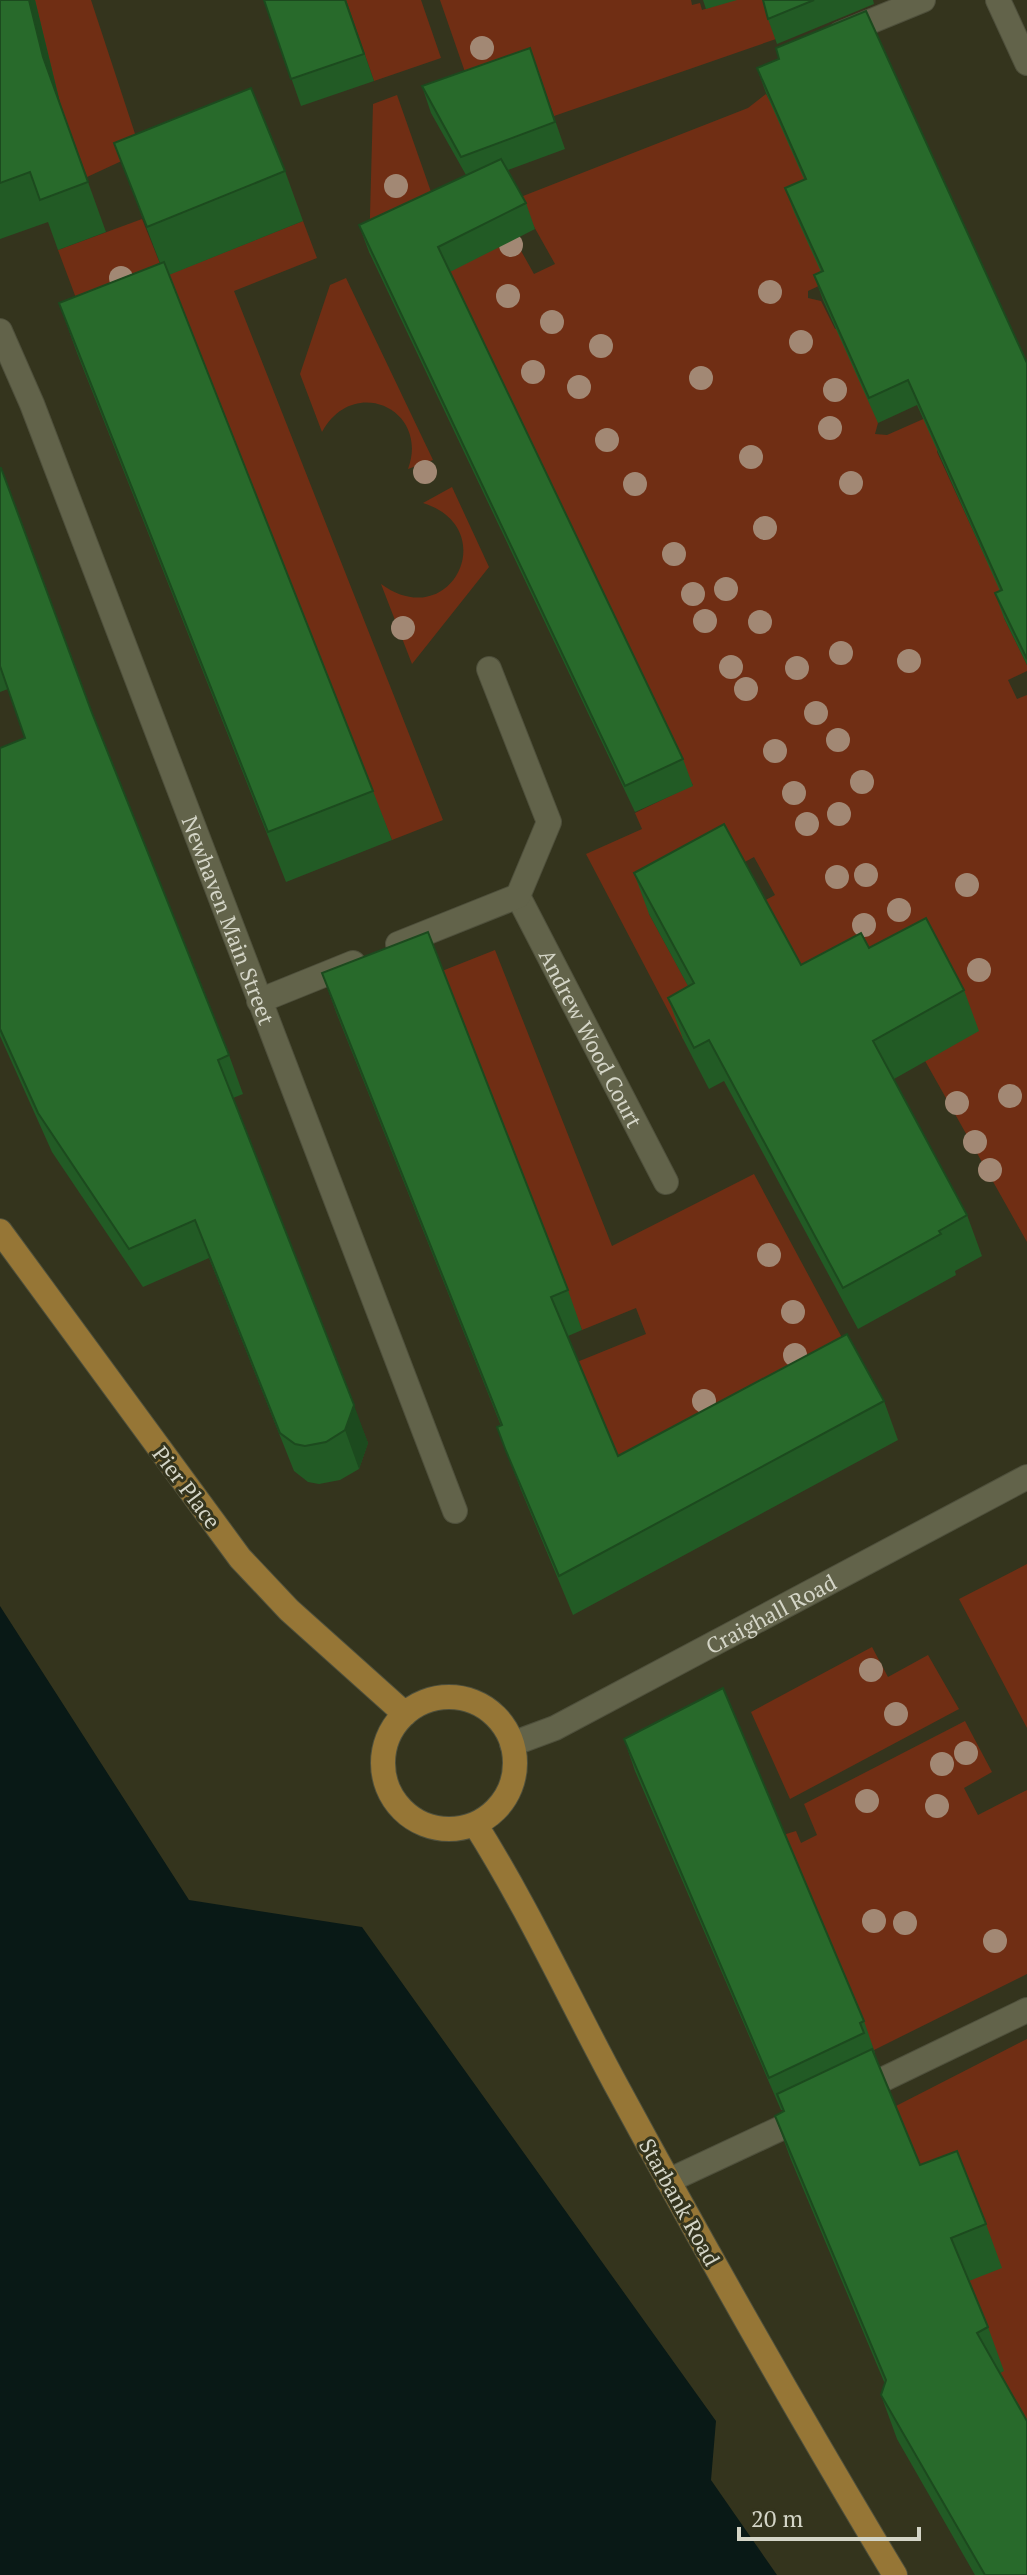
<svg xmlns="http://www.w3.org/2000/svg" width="1027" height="2575" viewBox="0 0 1027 2575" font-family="'PT Serif',serif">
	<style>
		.green { fill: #702e14 }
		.water { fill: #091916 }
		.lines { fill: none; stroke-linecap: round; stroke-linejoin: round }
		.service-casing { stroke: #4f503c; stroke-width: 26 }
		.minor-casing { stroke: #4f503c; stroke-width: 26 }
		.tertiary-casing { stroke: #4f503c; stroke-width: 26 }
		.primary-casing { stroke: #4f503c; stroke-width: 26 }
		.service { stroke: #62634a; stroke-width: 24 }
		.minor { stroke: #62634a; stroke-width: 24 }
		.tertiary { stroke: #62634a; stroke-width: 24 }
		.primary { stroke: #967636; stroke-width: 24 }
		.tree { fill: #a28874 }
		.wall { fill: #225b25 }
		.shaded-wall { fill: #1c4a1e }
		.building { fill: #286a2b; stroke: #1c4a1e; stroke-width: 2 }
		.labels { text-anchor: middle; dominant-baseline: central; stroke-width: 6; stroke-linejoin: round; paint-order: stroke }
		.street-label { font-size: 22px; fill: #d4d5c7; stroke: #34341d }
	</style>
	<rect width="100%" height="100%" fill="#34341d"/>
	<!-- green -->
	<path class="green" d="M33,0H91L141,152L87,177L61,107Z
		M346,0H421L441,58L374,81Z
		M440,0H691L692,5L700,3L702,10L732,0H765L776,39L554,116L540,76L474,98Z
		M766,94L863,265L808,291V298L821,301L835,329L867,315L878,423L875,434L887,435L946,409L937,452L987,561L1011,551L1004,618L1027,665V671L1008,680L1017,699L1027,695V1242L924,1059L841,1052L760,903L775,895L754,857L649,914L709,1024L683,1039L586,854L642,829L635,813L693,785L369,252L373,104L397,95L443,226L496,206L534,274L555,264L518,198L748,108Z
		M142,219L165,276L303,221L317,258L234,291L443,820L392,840L338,708L94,346L58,250Z
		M346,278L433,460L408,469C430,410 354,374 322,432L300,374L330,285Z
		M452,487L489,567L412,664L381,584C451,635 503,528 423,503Z
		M495,950L612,1246L754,1174L861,1373L633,1490L577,1362L646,1334L636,1308L582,1330L442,971Z
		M1027,1564V1728L959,1599Z
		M872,1647L888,1677L928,1655L959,1709L790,1799L751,1712Z
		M965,1721L992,1772L964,1788L978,1815L1027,1790V1974L874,2050L783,1835L796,1831L801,1843L817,1835L804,1804Z
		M1027,2039V2438L993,2377L1003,2371L894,2107Z"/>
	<!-- water -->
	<path class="water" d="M0,1606L189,1900L362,1927L716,2421L711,2480L777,2575H0Z"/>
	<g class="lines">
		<!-- service casing -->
		<g class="service-casing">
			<path id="service" d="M840,34L923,0"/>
		</g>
		<!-- minor casing -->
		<g class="minor-casing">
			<g id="minor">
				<path d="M998,0L1027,63"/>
				<path id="s1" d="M0,331L32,404L455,1511"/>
				<path id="s2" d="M518,896L666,1182"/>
				<path d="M398,944L518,896L549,822L489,669"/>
				<path d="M259,1001L353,963"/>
				<path d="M855,2093L1027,2010"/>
				<path d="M668,2181L807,2116"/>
			</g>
		</g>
		<!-- tertiary casing -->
		<g class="tertiary-casing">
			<g id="tertiary">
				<path id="s3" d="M512,1744L555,1728L1027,1477"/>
			</g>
		</g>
		<!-- primary casing -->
		<g class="primary-casing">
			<path id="primary" d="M0,1231L240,1558L289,1610L405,1714
				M383 1763a66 66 0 1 1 132 0a66 66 0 1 1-132 0Z
				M475,1824C528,1908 569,1998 616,2085C706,2251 798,2414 895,2575"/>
		</g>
		<!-- service -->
		<use href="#service" class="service"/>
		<!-- minor -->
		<use href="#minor" class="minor"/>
		<!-- tertiary -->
		<use href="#tertiary" class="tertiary"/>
		<!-- primary -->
		<use href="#primary" class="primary"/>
	</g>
	<!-- trees -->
	<g class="tree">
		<circle cx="482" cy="48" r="12"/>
		<circle cx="396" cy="186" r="12"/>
		<circle cx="511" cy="245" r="12"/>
		<circle cx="121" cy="278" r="12"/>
		<circle cx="770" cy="292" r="12"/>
		<circle cx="508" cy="296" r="12"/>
		<circle cx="552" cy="322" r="12"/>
		<circle cx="801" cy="342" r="12"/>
		<circle cx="601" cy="346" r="12"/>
		<circle cx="533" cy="372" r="12"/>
		<circle cx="701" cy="378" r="12"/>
		<circle cx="579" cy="387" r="12"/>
		<circle cx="835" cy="390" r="12"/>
		<circle cx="830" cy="428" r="12"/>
		<circle cx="607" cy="440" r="12"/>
		<circle cx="751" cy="457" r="12"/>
		<circle cx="425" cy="472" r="12"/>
		<circle cx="851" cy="483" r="12"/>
		<circle cx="635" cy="484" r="12"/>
		<circle cx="765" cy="528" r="12"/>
		<circle cx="674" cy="554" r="12"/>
		<circle cx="726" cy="589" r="12"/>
		<circle cx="693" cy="594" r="12"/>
		<circle cx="705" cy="621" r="12"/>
		<circle cx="760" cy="622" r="12"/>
		<circle cx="403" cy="628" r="12"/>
		<circle cx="841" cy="653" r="12"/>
		<circle cx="909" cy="661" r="12"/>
		<circle cx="731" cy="667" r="12"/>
		<circle cx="797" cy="668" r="12"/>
		<circle cx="746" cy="689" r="12"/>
		<circle cx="816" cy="713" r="12"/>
		<circle cx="838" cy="740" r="12"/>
		<circle cx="775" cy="751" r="12"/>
		<circle cx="862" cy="782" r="12"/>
		<circle cx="794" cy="793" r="12"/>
		<circle cx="839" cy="814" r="12"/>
		<circle cx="807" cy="824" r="12"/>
		<circle cx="866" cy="875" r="12"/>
		<circle cx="837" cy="877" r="12"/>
		<circle cx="967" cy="885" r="12"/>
		<circle cx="899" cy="910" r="12"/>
		<circle cx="864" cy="925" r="12"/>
		<circle cx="979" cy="970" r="12"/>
		<circle cx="1010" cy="1096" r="12"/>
		<circle cx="957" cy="1103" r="12"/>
		<circle cx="975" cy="1142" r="12"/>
		<circle cx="990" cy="1170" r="12"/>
		<circle cx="769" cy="1255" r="12"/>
		<circle cx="793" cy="1312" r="12"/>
		<circle cx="795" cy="1355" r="12"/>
		<circle cx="704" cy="1401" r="12"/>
		<circle cx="871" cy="1670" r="12"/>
		<circle cx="896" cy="1714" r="12"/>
		<circle cx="966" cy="1753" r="12"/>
		<circle cx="942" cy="1764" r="12"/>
		<circle cx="867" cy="1801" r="12"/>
		<circle cx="937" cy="1806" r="12"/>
		<circle cx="874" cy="1921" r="12"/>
		<circle cx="905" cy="1923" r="12"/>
		<circle cx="995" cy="1941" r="12"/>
	</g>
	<!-- wall -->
	<path class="wall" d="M0,0H35L61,107L106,232L58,250L48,222L0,239Z
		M264,0H346L374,81L301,106Z
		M703,0H737L706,9Z
		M763,0H873L874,4L777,44L768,19Z
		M530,48L565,149L508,170L526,203L535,229L450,272L683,759L693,786L635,812L369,252L359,225L466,175L431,113L422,86Z
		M757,68L1027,363V665L1004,618L995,593L1000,591L917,405L878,423L823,300L814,275L821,272L794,212L785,188L804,179L766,93Z
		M114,143L285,171L303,221L169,275L373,791L392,840L286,882L77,353L59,303L160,263Z
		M0,468L92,713L229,1055L243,1094L233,1098L368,1443L359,1469L340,1480L319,1484L308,1482L294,1471L209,1258L143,1287L52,1152L0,1036V748L25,738L8,689L0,692Z
		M634,873L801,965L869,948L964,990L979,1031L894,1079L967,1215L982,1256L955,1271L956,1275L858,1329L724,1081L709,1089L683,1039L668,998L688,986L649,914Z
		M322,973L568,1290L582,1330L568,1336L618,1456L884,1401L898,1440L573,1615L521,1490L497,1427L501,1426L336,1012Z
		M624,1739L864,2021L875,2053L874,2054L920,2165L986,2224L1002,2268L969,2281L988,2327L1004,2371L1000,2373L1027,2575H975L897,2439L881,2395L885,2384L791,2160L775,2116L783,2112V2110H781L635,1771Z"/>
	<!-- shaded-wall -->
	<path class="shaded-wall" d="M29,0H35L61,107L106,232L43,57Z
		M354,1405L368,1443L359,1469L345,1430Z"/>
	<!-- building -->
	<path class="building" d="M0,0H29L43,57L88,182L40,200L30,172L0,183Z
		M264,0H345L364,54L291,79Z
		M763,0H814L768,19Z
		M866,11L1027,363V659L995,593L1002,590L908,380L869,398L814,275L823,271L785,188L806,179L757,68L779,59L776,48Z
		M530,48L555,122L461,157L422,86Z
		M251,88L285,171L147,227L114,143Z
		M501,159L526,203L438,247L683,759L625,786L359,225Z
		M164,262L373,791L268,832L59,303Z
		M0,468H1L92,713L229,1055L218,1060L354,1405L345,1430L326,1442L305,1446L295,1444L280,1433L195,1220L129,1249L38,1113L0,1029V748L25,738L0,666Z
		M724,824L801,965L861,933L869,948L926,918L964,990L873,1041L967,1215L939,1231L941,1234L843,1288L709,1040L694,1048L668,998L694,983L634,873Z
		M428,932L568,1290L551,1297L618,1456L847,1334L884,1401L559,1576L506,1451L497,1427L502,1425L322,973Z
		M723,1688L864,2021L860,2023L864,2033L769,2078L624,1739Z
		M872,2049L920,2165L957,2151L986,2224L951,2238L988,2327L977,2333L1027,2421V2575H985L881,2395L886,2380L775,2116L784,2111L777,2094Z"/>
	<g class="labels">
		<!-- street labels -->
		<g class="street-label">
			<text stroke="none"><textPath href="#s1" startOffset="632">Newhaven Main Street</textPath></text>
			<text stroke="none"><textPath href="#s2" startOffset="160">Andrew Wood Court</textPath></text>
			<text transform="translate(187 1487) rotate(53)">Pier Place</text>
			<text stroke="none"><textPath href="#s3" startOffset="290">Craighall Road</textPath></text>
			<text transform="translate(680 2202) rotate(61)">Starbank Road</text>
		</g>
	</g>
	<!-- scale -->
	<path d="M739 2527v12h180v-12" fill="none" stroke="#d4d5c7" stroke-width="4"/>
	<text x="751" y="2527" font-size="24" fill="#d4d5c7" stroke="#34341d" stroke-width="6" paint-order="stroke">20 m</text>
</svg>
